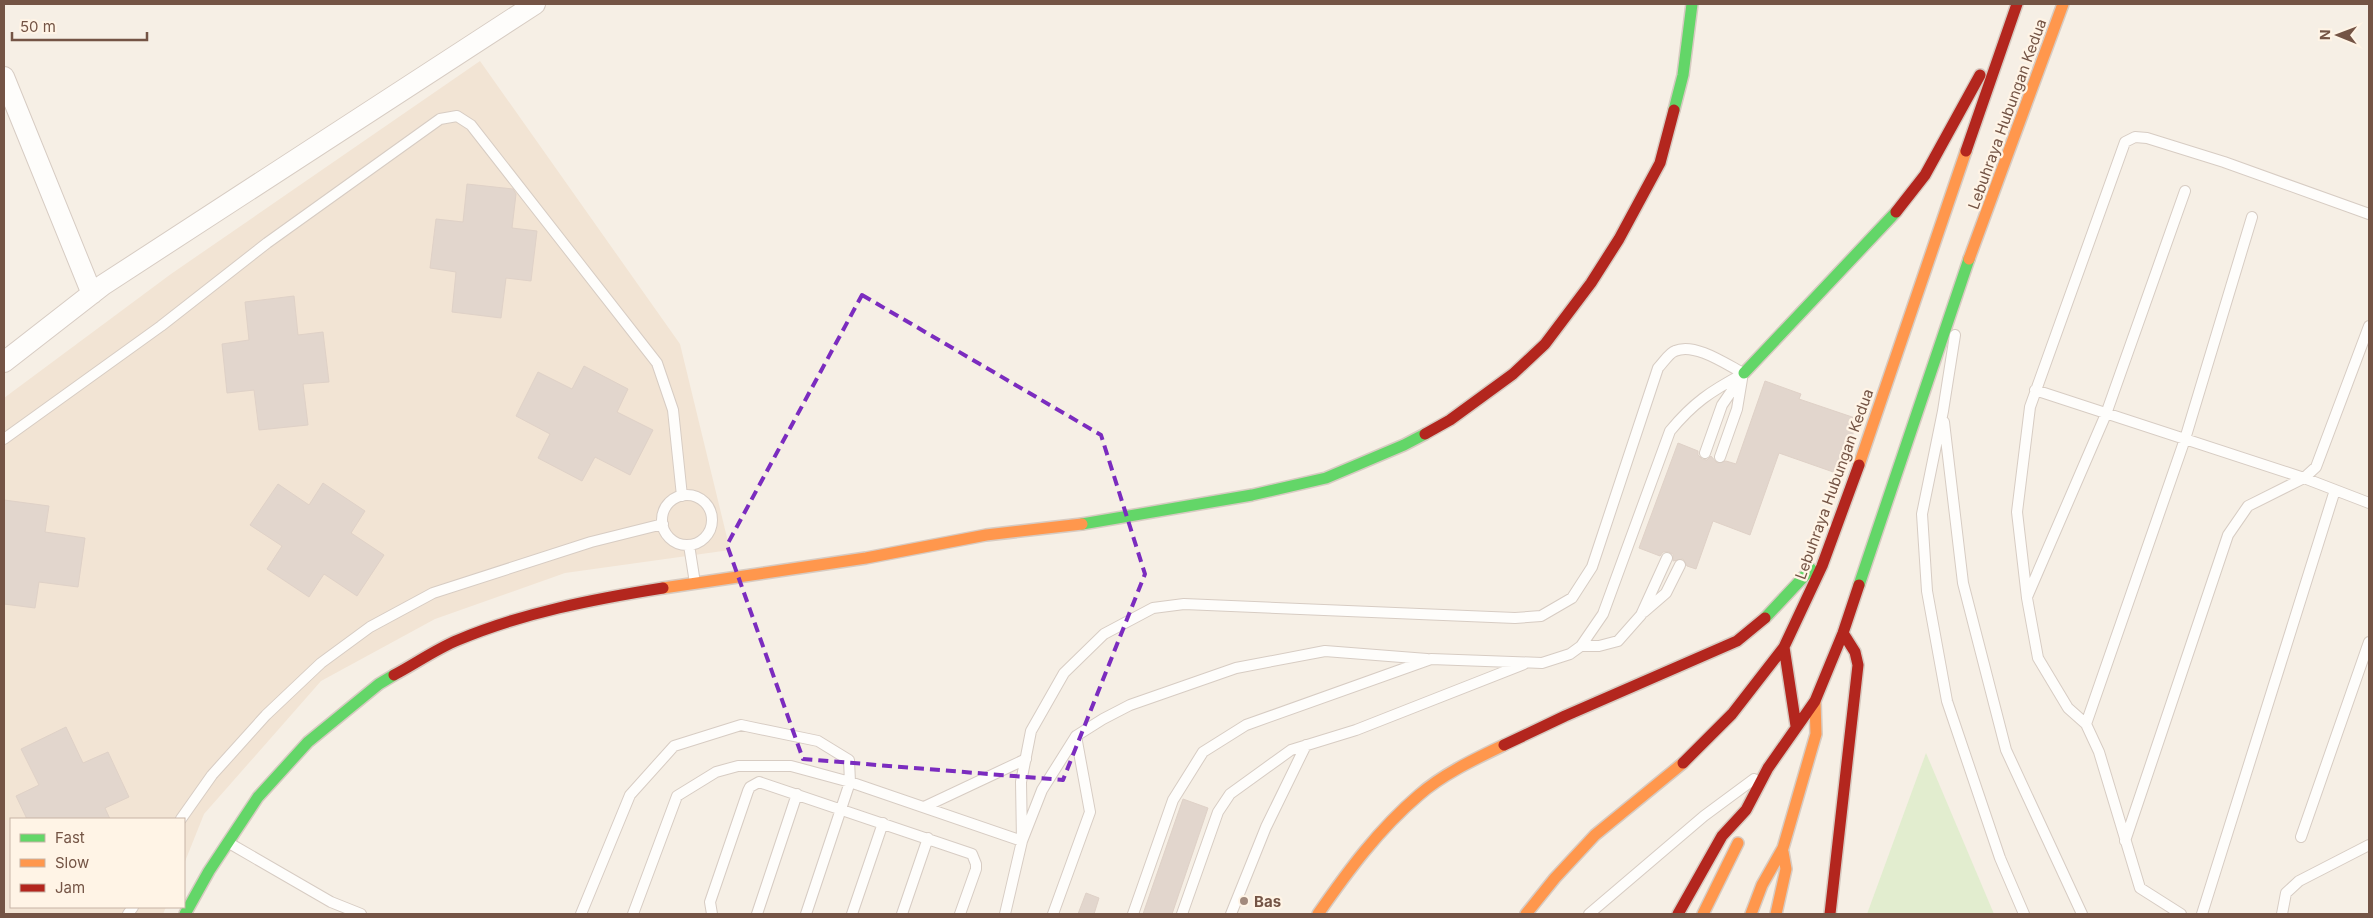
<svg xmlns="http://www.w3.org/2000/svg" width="2373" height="918" viewBox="0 0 2373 918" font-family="Inter,sans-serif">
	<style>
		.residential { fill: #f2e4d4 }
		.green { fill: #e2edcf }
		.building { fill: #e2d6cd; stroke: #dfd1c7 }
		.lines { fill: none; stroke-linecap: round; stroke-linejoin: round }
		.lane-casing { stroke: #d7ccc3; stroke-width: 12 }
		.street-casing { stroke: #d7ccc3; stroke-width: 22 }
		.fast-casing { stroke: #d7cbc2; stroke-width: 14 }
		.slow-casing { stroke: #d7cbc2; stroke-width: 14 }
		.jam-casing { stroke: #d7cbc2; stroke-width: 14 }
		.lane { stroke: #fefdfb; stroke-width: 10 }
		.street { stroke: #fefdfb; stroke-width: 20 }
		.fast { stroke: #63d668; stroke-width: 11 }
		.slow { stroke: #ff974d; stroke-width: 11 }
		.jam { stroke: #b3261e; stroke-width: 11 }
		.marked { fill: none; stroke: #7b2cbf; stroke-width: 4; stroke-dasharray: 10 6; stroke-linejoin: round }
		.poi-dot { fill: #a28a7d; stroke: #fff4e6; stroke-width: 2 }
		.labels { text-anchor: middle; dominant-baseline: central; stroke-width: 4.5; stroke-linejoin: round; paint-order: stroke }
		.street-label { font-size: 15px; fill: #745445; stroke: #fff4e6 }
		.poi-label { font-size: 15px; font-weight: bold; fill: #745445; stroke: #fff4e6; text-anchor: start }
	</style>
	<rect width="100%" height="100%" fill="#f6efe5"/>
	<!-- residential -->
	<path class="residential" d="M480,61L680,344L730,550L565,573L435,619L321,681L204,814L184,864V819H11V907H166L163,914H4V398L171,274Z"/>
	<!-- green -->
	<path class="green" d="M1926,753L1994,914H1867Z"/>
	<!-- building -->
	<path class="building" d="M467,184L513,189L516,194L512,228L537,231L531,281L506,278L501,318L452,312L456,272L430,268L436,219L463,222Z
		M294,296L298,335L323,332L329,382L303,384L308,425L259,430L254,390L227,393L222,344L249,340L245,302Z
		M584,366L628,389L617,412L653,430L630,475L595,457L582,481L538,458L550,434L516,416L538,372L572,389Z
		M1765,381L1801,394L1799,399L1858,419L1839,474L1779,453L1750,535L1713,521L1696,569L1687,566L1683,559L1673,561V554L1669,552H1663L1660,556L1639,548L1678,443L1698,451V455L1702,459L1707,460L1711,456L1717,463L1726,461L1736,464Z
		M323,483L365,511L351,533L384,555L357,596L324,574L309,597L267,569L282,546L250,525L278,484L309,505Z
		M4,500L49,506L45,532L85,538L78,587L39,582L35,608L4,604Z
		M66,727L83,763L108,752L129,797L105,808L110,819H27L16,796L39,785L21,749Z
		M1183,799L1208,808L1172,914H1143Z
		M1086,893L1099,898L1094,914H1078Z"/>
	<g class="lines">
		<!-- lane casing -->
		<g class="lane-casing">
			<path id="lane" d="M1955,335L1943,411L1922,514L1927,591L1947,701L2000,858L2024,914
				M2035,390L2304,478L2369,503
				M1944,422L1963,583L2006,750L2082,914
				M4,439L161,326L267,243L440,119L457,116L471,125L657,363L673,410L682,496
				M1705,453L1722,405L1742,376
				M1720,457L1737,409L1742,379
				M662 520a25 25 0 1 1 50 0a25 25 0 1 1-50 0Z
				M689,545L695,583
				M2027,597L2106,414L2185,191
				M1644,612L1666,593L1680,565
				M1581,646L1603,614L1670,431C1693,403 1711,391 1743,374
				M2086,724L2185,439L2252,217
				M924,807L1026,759
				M181,819L212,775L266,715L321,663L370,627L433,593L591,542L663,524
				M2301,837L2369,642
				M2125,841L2228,535L2248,506L2304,478L2316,467L2369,326
				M229,843L331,902L361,914
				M128,914L133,907
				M581,914L630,795L674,746L741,725L818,741L849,760L850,782L806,914
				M633,914L677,796L716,772L738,766H791L850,782L1022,841L1021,782L1031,731L1064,673L1104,634L1153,608L1184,604L1515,618L1541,616L1572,598L1592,567L1658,368C1663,363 1669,353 1675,351C1694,342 1726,364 1743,373
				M712,914L710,902L748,791L750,787L759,782L972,854L976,864V869L960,914
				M757,914L797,794
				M852,914L883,823
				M902,914L928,838
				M1005,914L1022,841L1042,790L1076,736L1103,719L1130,705L1236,668L1325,651L1427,659
				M1053,914L1090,812L1076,736
				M1133,914L1173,800L1203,752L1246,725L1431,659L1542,663L1570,654L1581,646H1599L1618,641L1641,615L1667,558
				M1182,914L1218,812L1230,794L1291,750L1356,730L1524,664
				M1231,914L1266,827L1306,745
				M1589,914L1704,816L1754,779
				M2181,914L2140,888L2099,752L2086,724L2068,708L2038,658L2027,598L2017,512L2030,407L2125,142L2135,137L2147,138L2224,162L2369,214
				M2202,914L2335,490
				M2282,914L2286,893L2299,881L2369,845"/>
		</g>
		<!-- street casing -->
		<g class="street-casing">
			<path id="street" d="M4,77L92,294
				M4,362L103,285L535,4"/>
		</g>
		<!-- fast casing -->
		<g class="fast-casing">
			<path id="fast" d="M1674,110L1683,75L1692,4
				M1744,373L1896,212
				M1082,524L1252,495L1326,478L1404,445L1425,434
				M1859,585L1969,259
				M1765,618L1811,569
				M185,914L209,871L258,797L308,742L379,684L394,675"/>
		</g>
		<!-- slow casing -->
		<g class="slow-casing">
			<path id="slow" d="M1969,259L2063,4
				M1859,465L1966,151
				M663,588L866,558L986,535L1082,524
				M1318,914C1348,871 1378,830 1419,795C1443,774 1475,759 1504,745
				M1526,914L1555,878L1595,835L1683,763
				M1703,914L1738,843
				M1751,914L1762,885L1783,848L1816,734L1815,701
				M1776,914L1786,869L1783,852"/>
		</g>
		<!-- jam casing -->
		<g class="jam-casing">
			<path id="jam" d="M1966,151L2017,4
				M1896,212L1925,175L1980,75
				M1425,434L1450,420L1513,374L1545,344L1591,283L1619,239L1660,163L1674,110
				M1784,647L1796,726
				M394,675C415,664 436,649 458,640C522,613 594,599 663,588
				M1504,745L1565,716L1737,641L1765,618
				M1683,763L1732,714L1784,647L1822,566L1859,465
				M1678,914L1722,836L1746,810L1768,768L1815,701L1843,633L1859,585
				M1830,914L1858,665L1855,652L1843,633"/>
		</g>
		<!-- lane -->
		<use href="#lane" class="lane"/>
		<!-- street -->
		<use href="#street" class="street"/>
		<!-- fast -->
		<use href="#fast" class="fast"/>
		<!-- slow -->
		<use href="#slow" class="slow"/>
		<!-- jam -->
		<use href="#jam" class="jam"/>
	</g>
	<!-- marked area -->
	<path class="marked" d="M862,295L1101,435L1145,574L1063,780L803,759L727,545Z"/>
	<!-- markers -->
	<circle class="poi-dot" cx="1244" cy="901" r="5"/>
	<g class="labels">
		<!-- street labels -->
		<g class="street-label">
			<text transform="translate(2007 114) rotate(-70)">Lebuhraya Hubungan Kedua</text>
			<text transform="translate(1834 484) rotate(-70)">Lebuhraya Hubungan Kedua</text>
		</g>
		<!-- poi labels -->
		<g class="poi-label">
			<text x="1254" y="901">Bas</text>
		</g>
	</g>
	<!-- border -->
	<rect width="2373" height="918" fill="none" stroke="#745445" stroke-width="10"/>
	<!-- legend -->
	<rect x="10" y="818" width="175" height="90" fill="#fff4e6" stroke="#c7b4a6"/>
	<rect x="20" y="834" width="25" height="8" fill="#63d668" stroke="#c7b4a6"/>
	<text x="55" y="843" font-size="15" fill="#745445">Fast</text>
	<rect x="20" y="859" width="25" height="8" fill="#ff974d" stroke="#c7b4a6"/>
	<text x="55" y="868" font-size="15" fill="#745445">Slow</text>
	<rect x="20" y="884" width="25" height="8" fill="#b3261e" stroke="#c7b4a6"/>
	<text x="55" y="893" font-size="15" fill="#745445">Jam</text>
	<!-- north arrow -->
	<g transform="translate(2338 35) rotate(271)" stroke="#fff4e6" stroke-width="4" paint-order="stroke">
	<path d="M0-4L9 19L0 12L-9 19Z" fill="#745445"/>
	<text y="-8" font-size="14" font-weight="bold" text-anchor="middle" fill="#745445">N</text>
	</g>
	<!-- scale -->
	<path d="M12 32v8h135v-8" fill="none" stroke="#745445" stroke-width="2.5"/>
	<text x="20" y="32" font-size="15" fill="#745445" stroke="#fff4e6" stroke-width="4" paint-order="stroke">50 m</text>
</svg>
